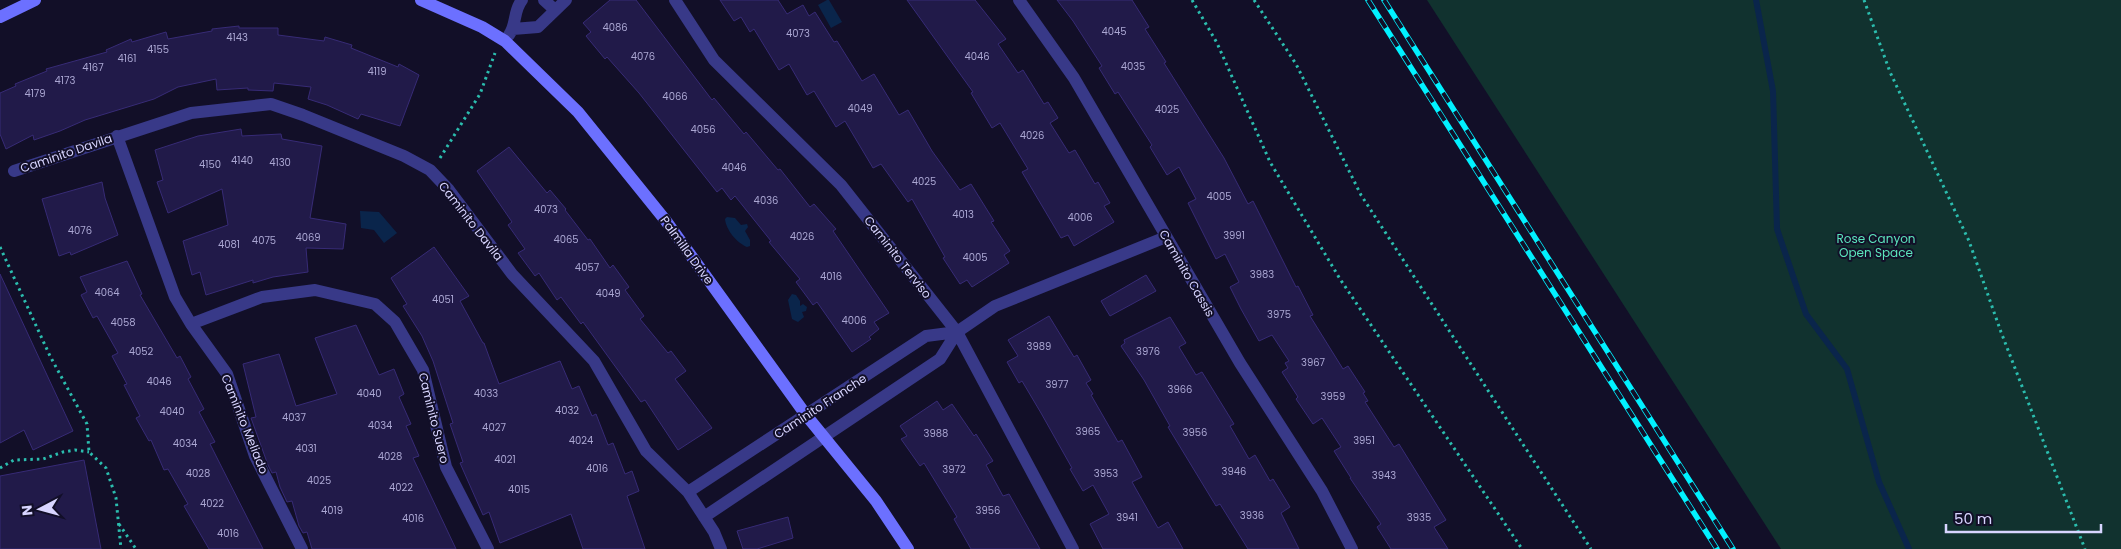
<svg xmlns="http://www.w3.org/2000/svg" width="2121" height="549" viewBox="0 0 2121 549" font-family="Poppins,sans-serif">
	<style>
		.green { fill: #11322f }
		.water { fill: #0a254b }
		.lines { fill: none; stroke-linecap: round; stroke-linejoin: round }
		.stream { stroke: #0a254b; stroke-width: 6 }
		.building { fill: #211a49; stroke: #372b76 }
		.path { stroke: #2bbdae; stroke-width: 3; stroke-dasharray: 2.5 4; stroke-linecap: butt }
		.street { stroke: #383988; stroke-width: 12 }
		.secondary { stroke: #6c70ff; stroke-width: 12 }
		.rail-casing { stroke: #01f1ff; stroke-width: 5.5 }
		.rail { stroke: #120f28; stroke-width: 4; stroke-dasharray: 11; stroke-linecap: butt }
		.labels { text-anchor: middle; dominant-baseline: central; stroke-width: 4; stroke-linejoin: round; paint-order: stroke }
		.number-label { font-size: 10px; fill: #aaa6d2 }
		.street-label { font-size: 12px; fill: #d8d5ff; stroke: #120f28 }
		.park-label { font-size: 12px; fill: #5ce4bc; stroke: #120f28 }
	</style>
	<rect width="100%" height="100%" fill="#120f28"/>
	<!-- green -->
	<path class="green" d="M1427,0H2121V549H1781Z"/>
	<!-- water -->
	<path class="water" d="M827,0H829L842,22L831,28L818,5Z
		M360,211L379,212L397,233L384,243L374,230L361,228Z
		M727,217L735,218L741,225L747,224L748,227L745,231L750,240V246L747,247C737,243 726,230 725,219Z
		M792,294L796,295L800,301V306L803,304L807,307L806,311L802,312L804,317L798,322L792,319L788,300Z"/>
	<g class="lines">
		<!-- stream -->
		<path class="stream" d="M1756,0L1773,91L1777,229L1806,314L1847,369L1879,482L1909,549"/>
	</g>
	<!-- building -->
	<path class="building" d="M610,0H636L712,100L714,98L744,134L746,132L778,170L780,169L810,207L814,204L836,229L833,231L889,313L874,322L879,329L869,337L871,339L852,352L817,302L813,305L796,282L800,279L769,242L771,241L735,196L731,200L722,188L717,192L639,93L607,57L605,59L586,36L591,32L583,23Z
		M720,0H778L787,14L803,5L809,16L815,12L834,42L837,41L862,81L874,74L899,115L908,110L932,151L960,190L971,184L994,221L991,222L1010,251L1004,255L1009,263L972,287L967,280L960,284L943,258L945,257L912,199L908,202L881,164L873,168L845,121L836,127L814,91L807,95L789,64L779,70L754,29L750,32L741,17L734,21Z
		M907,0H975L1006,39L998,44L1018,73L1023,70L1044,104L1048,102L1058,118L1050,123L1069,153L1075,150L1095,184L1098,182L1110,203L1104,206L1114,222L1074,246L1068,235L1061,238L1022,172L1028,169L1000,123L992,128L971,93L973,92Z
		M1057,0H1132L1149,27L1145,29L1166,62L1164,63L1224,158L1248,204L1253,201L1296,287L1298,286L1313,315L1310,316L1343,369L1348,366L1365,392L1363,393L1368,401L1365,402L1394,447L1399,444L1446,520L1434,527L1448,549H1391L1377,527L1381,524L1350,478H1351L1334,451L1341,447L1322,418L1313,424L1296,399L1298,397L1282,372L1288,368L1285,363L1289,361L1272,335L1259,341L1241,309L1230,287L1239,282L1225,254L1216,259L1188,203L1196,199L1179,167L1167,175L1150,147L1152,145L1118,92L1115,94L1099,68L1102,66L1073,21Z
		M239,26V28H278V35L324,41L325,37L352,45L351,48L398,67L399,64L419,75L400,126L361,114L358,119L327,105L308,99L311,87L274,83L273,91L248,90V88L217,90L216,79L178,87L154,99L85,120L60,131L34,140L33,135L6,149L0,134V93L16,86L15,84L47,71L46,69L107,52L106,50L131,39L132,42L166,32L168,39L212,31V29Z
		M241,129L242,136L281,134L282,139L322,146L310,218L346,224L343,249L306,248L308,272L273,277L253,283V280L206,295L200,272L192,275L183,241L228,225L222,189L168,213L157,182L163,180L155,150L198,136Z
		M509,147L547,193L550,190L566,209L565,210L588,240L590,239L610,268L613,265L629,287L625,290L644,316L640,319L668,353L671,351L686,371L675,379L712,428L678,450L645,400L641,402L583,322L581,324L561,297L557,300L539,273L535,276L518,253L525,249L508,225L512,222L477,171Z
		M102,182L105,198L118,235L71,255L70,252L59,256L42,199Z
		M434,247L469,296L460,301L483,343H484L499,384L560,361L572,389L579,386L592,416L596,414L608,445L613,443L625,474L632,471L639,491L627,496L645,549H583L571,514L500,543L489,512L483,515L460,463L463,462L450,424L453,423L433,361L422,336L403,306L407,304L391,278Z
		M127,261L142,294L140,295L177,358L180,356L191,377L188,379L204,409L199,412L215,442L210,444L263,549H209L184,506L188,504L168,469L164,470L151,440L149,441L136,418L140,416L124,385L127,384L112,356L118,353L97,316L93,318L81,295L87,292L80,277Z
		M0,274L73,431L33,450L24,430L0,443Z
		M1146,275L1156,291L1110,316L1101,301Z
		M1049,316L1074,357L1077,355L1091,380L1086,383L1093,394L1091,395L1118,442L1122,440L1142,477L1132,482L1158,528L1168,522L1183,549H1103L1090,524L1109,514L1093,485L1083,491L1070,469L1072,468L1041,413L1022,381L1019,383L1007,362L1018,356L1008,340Z
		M1170,317L1186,343L1179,347L1196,375L1202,372L1234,424L1230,426L1249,459L1255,455L1270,481L1273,479L1290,507L1281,513L1299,549H1248L1220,504L1216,506L1168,427L1170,426L1144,380L1121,346L1125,343L1124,340Z
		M356,325L379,375L394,369L404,394L399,397L411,424L406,426L419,456L413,458L456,549H312L307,532L303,533L299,526L292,501L287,502L280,487L276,472L272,473L268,465L251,418L256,417L243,364L279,354L296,406L337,394L315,338Z
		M937,401L943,410L952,404L974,436L976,434L993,461L986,465L1003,496L1009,494L1040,549H971L954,519L957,517L924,463L920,466L901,439L907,436L900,426Z
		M84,460L101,549H0V476Z
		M788,517L793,538L757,549H743L737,531Z"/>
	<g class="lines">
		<!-- path -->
		<path class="path" d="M1192,0L1217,43L1270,162L1340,279L1522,549
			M1254,0L1296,64L1361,195L1591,549
			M1864,0L1890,72L1969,241L2001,332L2085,549
			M440,158L480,94L495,53
			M0,247L50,356L87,424L89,452L106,468L116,498L121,549
			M0,468L14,460L43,459L63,452L75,450L89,452
			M119,524L136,549"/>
		<!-- street -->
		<path class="street" d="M544,0L555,10
			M675,0L714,60L841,185L957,332L1073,549
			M1019,0L1074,78L1240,363L1322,491L1352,549
			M513,29L538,27L566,0
			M509,35C517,24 513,11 522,0
			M117,136L175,297L191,324L227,374L255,456L302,549
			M14,171L191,113L271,104L303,115L404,156L430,170L449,190L512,274L594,361L646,451L688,492L714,532L721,549
			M191,324L262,297L315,290L375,304L395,322L423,370L446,467L488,549
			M688,492L926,336L957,332
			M704,517L940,359L957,332L995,306L1166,237"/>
		<!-- secondary -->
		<path class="secondary" d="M421,0L482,27L505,41L578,112L666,221L806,415L876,501L908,549
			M0,17L35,0"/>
		<!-- rail casing -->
		<g class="rail-casing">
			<path id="rail" d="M1368,0L1717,549
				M1384,0L1733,549"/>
		</g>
		<!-- rail -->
		<use href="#rail" class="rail"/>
	</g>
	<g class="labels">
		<!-- number labels -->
		<g class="number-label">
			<text x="615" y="27">4086</text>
			<text x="1114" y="31">4045</text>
			<text x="798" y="33">4073</text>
			<text x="237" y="37">4143</text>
			<text x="158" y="49">4155</text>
			<text x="643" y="56">4076</text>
			<text x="977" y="56">4046</text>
			<text x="127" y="58">4161</text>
			<text x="1133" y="66">4035</text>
			<text x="93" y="67">4167</text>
			<text x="377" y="71">4119</text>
			<text x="65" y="80">4173</text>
			<text x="35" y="93">4179</text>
			<text x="675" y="96">4066</text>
			<text x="860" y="108">4049</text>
			<text x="1167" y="109">4025</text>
			<text x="703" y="129">4056</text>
			<text x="1032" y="135">4026</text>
			<text x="242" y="160">4140</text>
			<text x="280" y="162">4130</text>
			<text x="210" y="164">4150</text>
			<text x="734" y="167">4046</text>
			<text x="924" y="181">4025</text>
			<text x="1219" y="196">4005</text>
			<text x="766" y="200">4036</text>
			<text x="546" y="209">4073</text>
			<text x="963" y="214">4013</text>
			<text x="1080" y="217">4006</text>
			<text x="80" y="230">4076</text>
			<text x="1234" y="235">3991</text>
			<text x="802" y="236">4026</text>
			<text x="308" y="237">4069</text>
			<text x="566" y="239">4065</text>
			<text x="264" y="240">4075</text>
			<text x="229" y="244">4081</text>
			<text x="975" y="257">4005</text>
			<text x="587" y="267">4057</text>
			<text x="1262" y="274">3983</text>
			<text x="831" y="276">4016</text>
			<text x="107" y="292">4064</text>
			<text x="608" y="293">4049</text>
			<text x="443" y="299">4051</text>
			<text x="1279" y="314">3975</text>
			<text x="854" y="320">4006</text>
			<text x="123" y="322">4058</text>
			<text x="1039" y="346">3989</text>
			<text x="141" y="351">4052</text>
			<text x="1148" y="351">3976</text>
			<text x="1313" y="362">3967</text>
			<text x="159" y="381">4046</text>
			<text x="1057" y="384">3977</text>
			<text x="1180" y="389">3966</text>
			<text x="369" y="393">4040</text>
			<text x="486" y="393">4033</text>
			<text x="1333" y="396">3959</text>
			<text x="567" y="410">4032</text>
			<text x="172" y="411">4040</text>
			<text x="294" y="417">4037</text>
			<text x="380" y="425">4034</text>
			<text x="494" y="427">4027</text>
			<text x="1088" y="431">3965</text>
			<text x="1195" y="432">3956</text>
			<text x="936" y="433">3988</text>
			<text x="581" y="440">4024</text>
			<text x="1364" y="440">3951</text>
			<text x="185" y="443">4034</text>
			<text x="306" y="448">4031</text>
			<text x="390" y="456">4028</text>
			<text x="505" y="459">4021</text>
			<text x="597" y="468">4016</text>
			<text x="954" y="469">3972</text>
			<text x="1234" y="471">3946</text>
			<text x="198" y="473">4028</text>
			<text x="1106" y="473">3953</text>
			<text x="1384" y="475">3943</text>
			<text x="319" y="480">4025</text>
			<text x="401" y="487">4022</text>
			<text x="519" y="489">4015</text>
			<text x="212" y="503">4022</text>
			<text x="332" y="510">4019</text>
			<text x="988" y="510">3956</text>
			<text x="1252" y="515">3936</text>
			<text x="1127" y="517">3941</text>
			<text x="1419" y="517">3935</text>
			<text x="413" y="518">4016</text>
			<text x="228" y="533">4016</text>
		</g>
		<!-- street labels -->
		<g class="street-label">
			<text transform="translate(66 153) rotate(-19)">Caminito Davila</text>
			<text transform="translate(471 221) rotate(52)">Caminito Davila</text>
			<text transform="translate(687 250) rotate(54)">Palmilla Drive</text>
			<text transform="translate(898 257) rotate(52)">Caminito Terviso</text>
			<text transform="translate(1187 273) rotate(60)">Caminito Cassis</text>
			<text transform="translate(820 406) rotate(-33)">Caminito Franche</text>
			<text transform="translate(434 418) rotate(76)">Caminito Suero</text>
			<text transform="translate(245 424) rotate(68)">Caminito Meliado</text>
		</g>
		<!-- park labels -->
		<g class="park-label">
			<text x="1876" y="238">Rose Canyon<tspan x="1876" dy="14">Open Space</tspan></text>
		</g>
	</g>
	<!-- north arrow -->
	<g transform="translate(40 509) rotate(264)" stroke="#120f28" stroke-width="4" paint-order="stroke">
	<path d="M0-4L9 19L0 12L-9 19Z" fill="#d8d5ff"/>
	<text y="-8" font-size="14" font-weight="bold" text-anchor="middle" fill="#d8d5ff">N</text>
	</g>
	<!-- scale -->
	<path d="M1946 524v8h155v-8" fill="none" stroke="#d8d5ff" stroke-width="2.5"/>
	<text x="1954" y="524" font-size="15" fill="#d8d5ff" stroke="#120f28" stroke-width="4" paint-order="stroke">50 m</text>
</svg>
